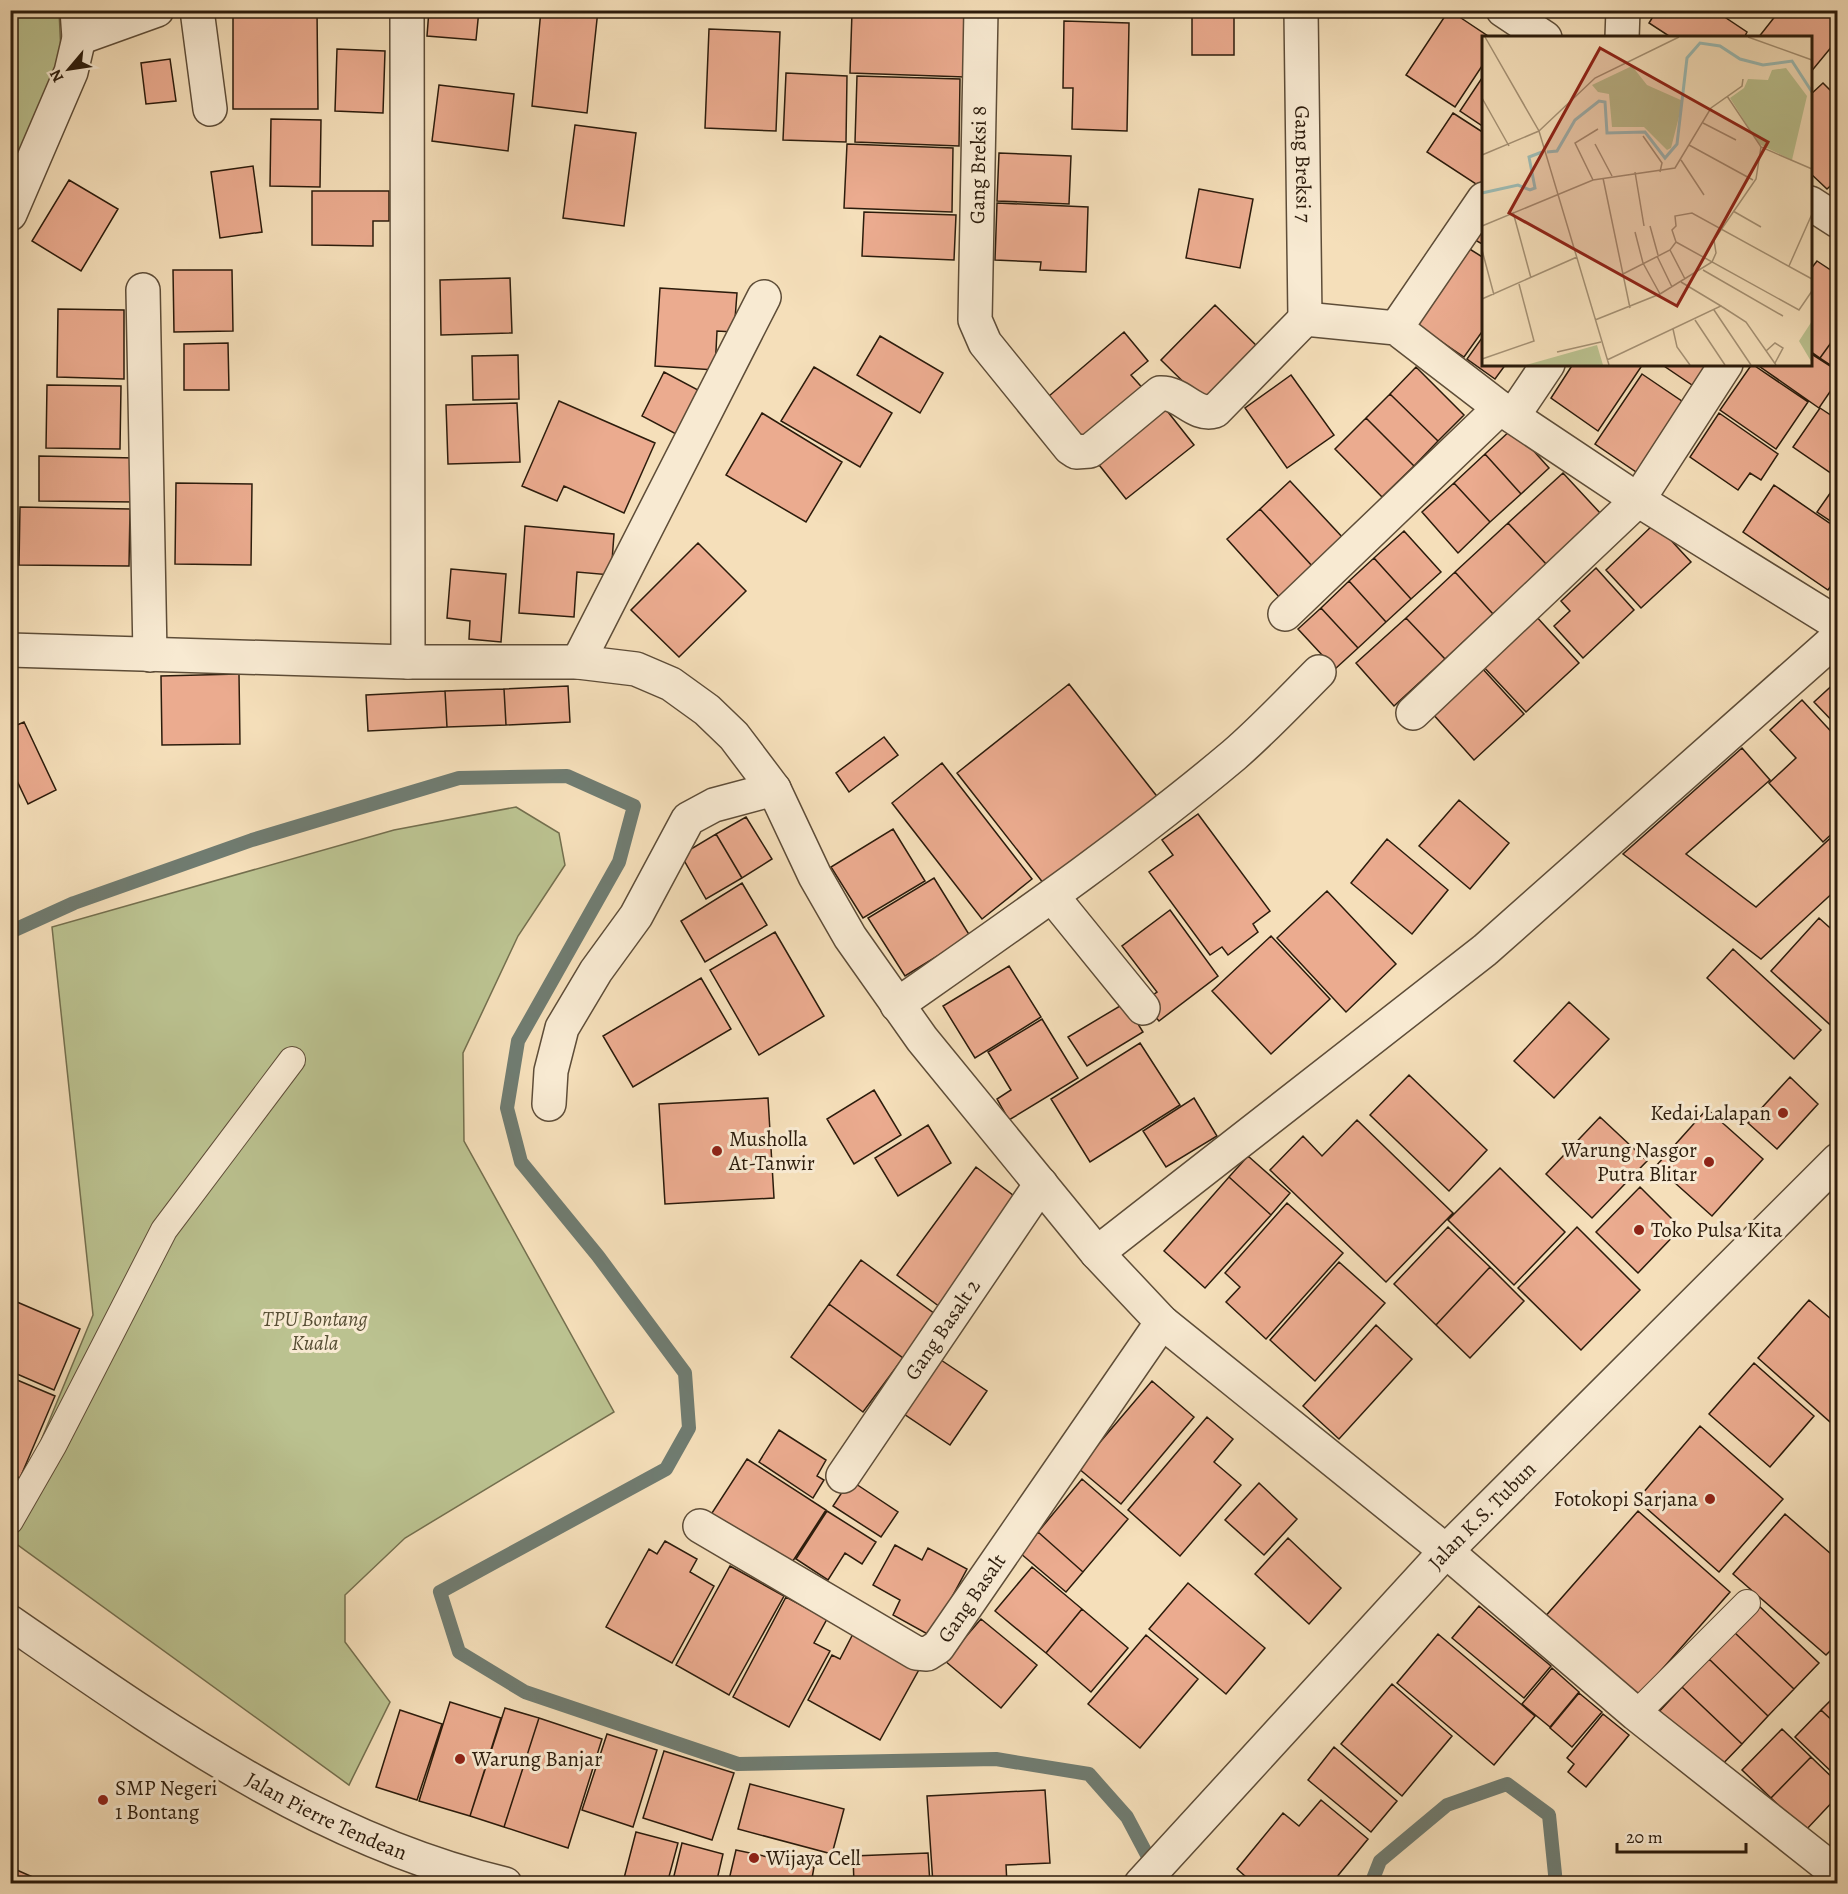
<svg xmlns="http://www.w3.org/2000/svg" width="1848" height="1894" viewBox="0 0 1848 1894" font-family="Alegreya,serif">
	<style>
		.green { fill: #bbc290; stroke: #746f4e; stroke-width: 1.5 }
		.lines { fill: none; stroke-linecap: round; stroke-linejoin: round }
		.stream { stroke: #707c71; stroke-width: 14 }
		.building { fill: #ebab8f; stroke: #2c1c0c; stroke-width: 1.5 }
		.service-casing { stroke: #5e4d38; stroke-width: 28 }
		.minor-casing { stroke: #5e4d38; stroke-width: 36 }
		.tertiary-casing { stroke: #5e4d38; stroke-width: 36 }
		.service { stroke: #f8ead2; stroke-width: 26 }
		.minor { stroke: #f8ead2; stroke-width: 33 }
		.tertiary { stroke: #f8ead2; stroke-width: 33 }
		.poi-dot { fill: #8f2418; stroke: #f8ead2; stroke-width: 2 }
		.labels { text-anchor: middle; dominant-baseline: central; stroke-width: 6; stroke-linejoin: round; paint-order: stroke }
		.street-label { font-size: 21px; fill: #2c1c0c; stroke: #f8ead2 }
		.poi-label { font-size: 21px; fill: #2c1c0c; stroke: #f8ead2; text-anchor: start }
		.park-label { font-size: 21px; font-style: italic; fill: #574e34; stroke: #f8ead2 }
		.inset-river { fill: none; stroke: #9dbcb5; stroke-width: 3 }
		.inset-road { fill: none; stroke: #a59174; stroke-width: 1.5 }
		.view { fill: #8f2418; fill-opacity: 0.15; stroke: #8f2418; stroke-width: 3 }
		.inset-edge { fill: none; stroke: #2c1c0c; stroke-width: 3 }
	</style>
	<rect width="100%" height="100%" fill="#f5dfba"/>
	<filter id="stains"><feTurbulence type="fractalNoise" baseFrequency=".00333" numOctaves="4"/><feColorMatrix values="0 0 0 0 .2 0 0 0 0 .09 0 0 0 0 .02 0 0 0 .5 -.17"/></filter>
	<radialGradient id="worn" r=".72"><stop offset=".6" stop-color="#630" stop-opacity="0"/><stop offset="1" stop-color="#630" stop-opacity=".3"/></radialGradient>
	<!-- green -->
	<path class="green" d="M11,11H59L62,73L11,185Z
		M516,807L559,833L565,865L518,936L463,1053L464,1141L614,1412L405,1538L345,1595V1642L390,1702L349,1785L11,1540V1513L93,1315L52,927L394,830Z"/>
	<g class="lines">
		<!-- stream -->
		<path class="stream" d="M10,932L74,903L252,840L459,778L567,776L634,806L619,862L518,1041L507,1108L521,1162L598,1256L685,1373L689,1428L666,1469L440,1592L459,1652L525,1692L738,1764L996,1759L1089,1774L1127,1817L1154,1868
			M1371,1884L1380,1861L1447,1805L1507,1784L1549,1815L1556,1884"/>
	</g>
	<!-- building -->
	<path class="building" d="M233,10H317L318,109H233Z
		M429,10H479L476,40L427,36Z
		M541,10L568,13V10H598L587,113L532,106Z
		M1192,10H1234V55H1192Z
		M1449,10L1491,38H1484V63L1455,107L1406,75Z
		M1657,10H1714L1747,32L1744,38H1672L1649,23Z
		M1780,10H1838V39L1810,73V38H1758Z
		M852,12L967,17L965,77L850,73Z
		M1064,21L1129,23L1127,131L1072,129L1073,88H1063Z
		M709,29L780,32L776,131L705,128Z
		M337,49L385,51L383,113L335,111Z
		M170,59L176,101L146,104L141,63Z
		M1838,64V76L1831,70Z
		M786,73L847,76L846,142L783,140Z
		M1484,75V127L1460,111Z
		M857,76L960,79L959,146L855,142Z
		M1823,83L1838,98V179L1827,189L1810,173V95Z
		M439,85L514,94L508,151L432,141Z
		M1453,113L1484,133L1482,188L1427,152Z
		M271,119L321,120L320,187L270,186Z
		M575,125L636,133L624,226L563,218Z
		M847,144L953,148L952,212L844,208Z
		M999,153L1071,156L1069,204L997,201Z
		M253,166L262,232L220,238L211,172Z
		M69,180L118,209L81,271L32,241Z
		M1199,189L1253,199L1240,268L1186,258Z
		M312,191H389V221H373V246L312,245Z
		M997,203L1088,207L1086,272L1040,270L1041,262L995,260Z
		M864,212L956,215L954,260L862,256Z
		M1484,228V245L1475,240Z
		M1468,248L1484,258V329L1464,357L1417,325Z
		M1817,261L1838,275V333L1820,358L1810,351V270Z
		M173,270H232L233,331L174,332Z
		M510,278L512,333L441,335L440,280Z
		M660,288L737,293L734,332L717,331L715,370L655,366Z
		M1215,305L1262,351L1208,406L1161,360Z
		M58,309L124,310V379L57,377Z
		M1124,332L1148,361L1131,375L1146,392L1081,447L1042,402Z
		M1838,333V370L1820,358Z
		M1484,335V364H1506L1495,379L1467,359Z
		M880,336L943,373L920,413L857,375Z
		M228,343L229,390H184V344Z
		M1810,353L1838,371V380L1819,408L1756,364H1810Z
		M518,355L519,399L473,400L472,356Z
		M1573,364H1643L1598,431L1551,398Z
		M1661,364H1710L1695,387Z
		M1752,364L1808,402L1776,449L1720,410Z
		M814,367L892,413L860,467L781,421Z
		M1416,367L1464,415L1438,441L1390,394Z
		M664,372L698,390L676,434L642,416Z
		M1642,374L1692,408L1645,478L1595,444Z
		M1291,375L1334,435L1287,468L1245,408Z
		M47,385L121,386L120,449L46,448Z
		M1390,394L1438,441L1414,466L1366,418Z
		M559,401L655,443L624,513L564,486L557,501L522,486Z
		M517,403L520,462L448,464L446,405Z
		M1164,407L1194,445L1126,499L1096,461Z
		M1820,408L1838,420V478L1793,447Z
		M762,413L842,462L806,522L726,475Z
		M1719,413L1778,454L1761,480L1750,473L1738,490L1690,457Z
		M1366,418L1414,466L1382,497L1335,449Z
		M1513,428L1549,468L1521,494L1485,454Z
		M1485,454L1521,494L1490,522L1454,483Z
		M39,456L135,458V502L39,501Z
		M1563,473L1601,514L1547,565L1508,523Z
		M1290,481L1344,539L1313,567L1260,509Z
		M1838,482V526L1817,512Z
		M176,483L252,484L251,565L175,564Z
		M1454,483L1490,522L1458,553L1422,512Z
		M1774,485L1838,529V576L1828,590L1743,532Z
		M20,507L130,509L129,566L19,565Z
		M1260,509L1313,567L1280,598L1227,539Z
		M1508,523L1547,565L1493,614L1455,572Z
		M1655,523L1691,562L1641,608L1606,570Z
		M525,526L614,534L611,575L577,572L574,617L519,613Z
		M1404,531L1441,572L1411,599L1374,558Z
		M698,543L746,591L679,657L631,610Z
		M1374,558L1411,599L1386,622L1349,581Z
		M1596,568L1634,610L1583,658L1554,626L1570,611L1561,601Z
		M451,569L506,574L501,642L469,639L470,621L447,618Z
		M1455,572L1493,614L1445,659L1406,618Z
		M1349,581L1386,622L1358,648L1321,608Z
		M1321,608L1358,648L1335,669L1298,629Z
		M1534,614L1579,663L1526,712L1481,664Z
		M1406,618L1445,659L1394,706L1356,663Z
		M1481,667L1524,714L1474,760L1432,713Z
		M239,674L240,744L162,745L161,676Z
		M1838,680V727L1814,702Z
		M1069,684L1163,804L1051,893L957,773Z
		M568,686L570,722L506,725L504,689Z
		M504,689L506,725L447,727L445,691Z
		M445,691L447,727L368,731L366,695Z
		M1802,700L1838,739V828L1823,842L1769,783L1796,758L1770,730Z
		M24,722L56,790L28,804L10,766V728Z
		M884,737L898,755L849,792L836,773Z
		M1742,748L1770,780L1686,854L1756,907L1838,831V888L1761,959L1623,854Z
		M942,763L1032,879L982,919L892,803Z
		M1459,800L1509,843L1470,889L1419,846Z
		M1198,814L1270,911L1253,924L1258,932L1228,955L1222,947L1210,955L1149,872L1173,855L1162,840Z
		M746,817L772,859L742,878L716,834Z
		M893,829L925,881L863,918L831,867Z
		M716,834L742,878L706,899L681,855Z
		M1387,839L1448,890L1412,934L1351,883Z
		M934,878L970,936L905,976L868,918Z
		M742,883L767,925L705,962L681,921Z
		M1327,891L1396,964L1346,1012L1277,938Z
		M1170,910L1218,976L1159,1021L1143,1002L1157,992L1122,946Z
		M1819,918L1838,935V1032L1771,971Z
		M775,932L824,1016L759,1055L710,970Z
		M1271,936L1330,999L1271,1054L1212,991Z
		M1733,949L1821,1030L1794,1059L1707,978Z
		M1009,966L1041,1017L975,1058L943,1006Z
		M701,978L731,1029L633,1087L603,1036Z
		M1569,1002L1609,1039L1554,1098L1514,1061Z
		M1125,1003L1143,1032L1087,1066L1068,1037Z
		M1042,1019L1078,1078L1009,1120L997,1099L1011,1090L988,1052Z
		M1140,1043L1180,1105L1090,1162L1051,1099Z
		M1409,1075L1487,1150L1449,1191L1370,1115Z
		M1790,1077L1818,1104L1777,1149L1748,1123Z
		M874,1090L901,1135L854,1164L827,1119Z
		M768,1098L774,1198L665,1204L659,1104Z
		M1194,1098L1217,1136L1166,1167L1143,1131Z
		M1707,1109L1763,1159L1712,1216L1656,1166Z
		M1600,1117L1647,1161L1592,1218L1546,1174Z
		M1357,1120L1453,1213L1386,1282L1270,1170L1303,1136L1322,1156Z
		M928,1125L951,1163L898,1196L875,1158Z
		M1248,1156L1290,1193L1271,1215L1229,1177Z
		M976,1167L1018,1199L940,1307L897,1275Z
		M1500,1168L1565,1232L1514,1285L1448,1220Z
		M1229,1177L1271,1215L1205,1288L1164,1251Z
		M1640,1187L1681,1228L1638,1273L1596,1232Z
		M1287,1203L1343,1253L1266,1339L1226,1302L1240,1287L1225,1273Z
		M1448,1227L1490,1267L1436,1325L1394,1284Z
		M1577,1227L1640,1290L1581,1350L1518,1288Z
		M861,1260L935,1314L903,1358L829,1304Z
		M1339,1262L1385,1303L1315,1381L1270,1340Z
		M1490,1267L1524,1301L1470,1358L1436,1325Z
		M10,1299L80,1329L54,1390L10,1371Z
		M1809,1300L1838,1325V1429L1758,1358Z
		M829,1304L903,1358L863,1412L791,1357Z
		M1376,1325L1412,1359L1339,1439L1303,1406Z
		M935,1356L987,1391L950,1445L898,1410Z
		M1754,1363L1814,1416L1770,1467L1709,1414Z
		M10,1377L55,1396L20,1478L10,1474Z
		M1152,1381L1194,1417L1121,1504L1078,1468Z
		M1207,1417L1233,1439L1214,1462L1241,1485L1180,1556L1128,1510Z
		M1700,1426L1783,1499L1719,1572L1637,1500Z
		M779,1430L826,1460L817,1476L824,1480L813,1498L759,1462Z
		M747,1459L826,1510L789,1567L710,1516Z
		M1082,1479L1128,1519L1083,1572L1038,1532Z
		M850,1480L898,1512L881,1537L833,1506Z
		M1259,1483L1297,1519L1264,1555L1225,1520Z
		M827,1511L876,1542L862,1564L845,1553L828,1580L796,1559Z
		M1638,1511L1730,1592L1635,1700L1543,1619Z
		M1785,1514L1838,1560V1643L1826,1655L1733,1574Z
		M1038,1532L1083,1572L1066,1592L1020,1553Z
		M1288,1538L1341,1588L1309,1624L1255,1574Z
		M665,1541L697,1559L690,1572L714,1586L672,1663L606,1627L649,1549L657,1554Z
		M895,1545L922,1560L928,1548L967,1569L931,1636L893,1615L900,1600L873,1585Z
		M730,1566L784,1596L729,1695L676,1665Z
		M1032,1567L1082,1609L1046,1653L995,1611Z
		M1188,1583L1265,1648L1226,1694L1149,1629Z
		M786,1597L827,1619L814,1643L830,1651L789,1727L733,1697Z
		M1479,1606L1551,1666L1524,1698L1452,1638Z
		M1759,1606L1819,1663L1794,1689L1734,1632Z
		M1082,1609L1128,1648L1091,1692L1046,1653Z
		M981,1619L1037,1665L1001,1708L945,1661Z
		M855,1630L921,1666L880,1740L808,1700L832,1655L840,1659Z
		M1734,1632L1794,1689L1768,1716L1709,1659Z
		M1438,1634L1535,1716L1494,1765L1397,1683Z
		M1146,1635L1198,1679L1140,1748L1088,1704Z
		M1709,1659L1768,1716L1742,1744L1682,1687Z
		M1552,1668L1579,1692L1550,1727L1522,1704Z
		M1392,1684L1452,1736L1402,1796L1341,1744Z
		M1682,1687L1742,1744L1715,1772L1655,1716Z
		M1579,1693L1602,1712L1572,1747L1550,1728Z
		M1838,1693V1726L1821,1710Z
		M450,1702L501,1718L470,1816L419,1801Z
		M505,1708L539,1718L504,1827L470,1816Z
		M400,1710L442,1724L417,1800L376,1787Z
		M1821,1710L1838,1726V1778L1795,1737Z
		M1603,1714L1629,1735L1586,1787L1568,1772L1574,1764L1567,1758Z
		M539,1718L602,1739L568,1848L504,1827Z
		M1782,1729L1811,1757L1771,1798L1742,1770Z
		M607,1734L657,1750L633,1827L582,1810Z
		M1334,1747L1397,1801L1371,1832L1308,1780Z
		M664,1751L734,1773L712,1840L643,1818Z
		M1811,1757L1838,1783V1796L1805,1831L1771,1798Z
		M750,1784L844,1809L832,1854L738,1829Z
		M1045,1790L1050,1863L1006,1865L1007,1884H933L927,1796Z
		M1321,1800L1368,1839L1331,1884H1254L1237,1869L1283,1813L1299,1826Z
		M636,1832L678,1843L667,1884L623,1882Z
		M682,1843L723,1854L716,1884H672Z
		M736,1850L814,1867L811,1884H728Z
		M928,1853L930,1884H854L853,1856Z
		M10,1867L44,1882V1884H10Z"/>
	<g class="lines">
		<!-- service casing -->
		<g class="service-casing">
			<path id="service" d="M10,1521L53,1446L164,1230L292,1060
				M1636,1714L1747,1603"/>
		</g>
		<!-- minor casing -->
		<g class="minor-casing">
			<g id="minor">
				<path d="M197,10L210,109"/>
				<path d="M407,10L408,662"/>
				<path d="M981,10L975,320L985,343L1070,448L1076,452L1090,451L1160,393C1182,392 1194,417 1215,411L1305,319"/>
				<path id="s1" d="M1301,10L1305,319"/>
				<path d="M1503,10L1545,38"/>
				<path d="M79,38L157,10"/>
				<path d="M1622,38L1623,10"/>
				<path d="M1810,203L1838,221"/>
				<path d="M10,214L71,72L79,38L77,10"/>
				<path d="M143,290L150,655"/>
				<path d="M1305,319L1396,328L1500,408L1638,500L1838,624"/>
				<path d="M1396,328L1484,199"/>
				<path d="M1513,416L1548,364"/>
				<path d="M1285,614L1500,408"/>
				<path d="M10,650L408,662H578L636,669L671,684L707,710L734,736L774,789L815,876L850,937L922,1039L1097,1253L1162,1322L1446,1551L1636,1714L1838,1874"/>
				<path d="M578,662L764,297"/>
				<path d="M1413,713L1638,500L1726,364"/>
				<path d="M1052,896L1143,1008"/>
				<path d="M897,1005C1011,925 1127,845 1234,755C1264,729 1291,700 1319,672"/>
				<path d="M549,1104L551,1071L562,1028L596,971L636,916L688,819L714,805L774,789"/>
				<path d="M1097,1253L1485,950L1838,637"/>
				<path id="s2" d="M843,1476L1041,1184"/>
				<path id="s3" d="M700,1526L916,1653L927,1654L938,1647L1162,1322"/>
			</g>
		</g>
		<!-- tertiary casing -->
		<g class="tertiary-casing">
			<g id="tertiary">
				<path id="s4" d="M10,1622C165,1729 319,1840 505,1884"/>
				<path id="s5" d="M1141,1884L1446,1551L1838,1160"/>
			</g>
		</g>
		<!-- service -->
		<use href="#service" class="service"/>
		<!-- minor -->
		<use href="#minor" class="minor"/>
		<!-- tertiary -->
		<use href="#tertiary" class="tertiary"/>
	</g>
	<!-- markers -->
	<g class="poi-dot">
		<circle cx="1783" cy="1113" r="6"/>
		<circle cx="717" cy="1151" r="6"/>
		<circle cx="1709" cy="1162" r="6"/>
		<circle cx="1639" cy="1230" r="6"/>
		<circle cx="1710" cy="1499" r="6"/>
		<circle cx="460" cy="1759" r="6"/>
		<circle cx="103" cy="1800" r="6"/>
		<circle cx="754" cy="1858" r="6"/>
	</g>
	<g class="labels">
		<!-- street labels -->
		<g class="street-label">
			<text transform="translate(978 165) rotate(-89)">Gang Breksi 8</text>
			<text stroke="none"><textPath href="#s1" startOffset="154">Gang Breksi 7</textPath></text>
			<text stroke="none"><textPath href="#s2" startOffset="177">Gang Basalt 2</textPath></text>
			<text stroke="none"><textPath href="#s5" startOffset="502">Jalan K.S. Tubun</textPath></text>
			<text stroke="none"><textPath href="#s3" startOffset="334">Gang Basalt</textPath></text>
			<text stroke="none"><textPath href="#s4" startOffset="372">Jalan Pierre Tendean</textPath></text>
		</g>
		<!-- poi labels -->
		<g class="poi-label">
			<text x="1771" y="1113" text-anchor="end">Kedai Lalapan</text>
			<text x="729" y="1139">Musholla<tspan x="729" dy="24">At-Tanwir</tspan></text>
			<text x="1697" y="1150" text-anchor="end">Warung Nasgor<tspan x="1697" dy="24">Putra Blitar</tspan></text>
			<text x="1651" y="1230">Toko Pulsa Kita</text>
			<text x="1698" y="1499" text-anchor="end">Fotokopi Sarjana</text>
			<text x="472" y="1759">Warung Banjar</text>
			<text x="115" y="1788">SMP Negeri<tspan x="115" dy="24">1 Bontang</tspan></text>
			<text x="766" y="1858">Wijaya Cell</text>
		</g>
		<!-- park labels -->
		<g class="park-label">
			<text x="315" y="1319">TPU Bontang<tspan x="315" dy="24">Kuala</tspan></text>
		</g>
	</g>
	<!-- overview -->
	<g transform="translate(1482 36)">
		<rect width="330" height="330" fill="#f5dfba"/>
		<path d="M150,30L165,49L201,65L189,112L185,114L162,91H130L127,58L116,56L110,49ZM304,32L325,60L310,124L277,108L248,62L262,52L266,43L286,44L290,34ZM330,285V327L317,305ZM115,309L121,329H44Z" fill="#bbc290"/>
		<path class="inset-river" d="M65,116L75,115L93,84L117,65L123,66L125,97L163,96L183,122L195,108L205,22L218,7L238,10L258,23L281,29L310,25L330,56M0,157L36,149L48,154L53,152L47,121L60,116"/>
		<path class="inset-road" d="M3,1L57,95L127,329M266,1L330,24M245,60L279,111L330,133M0,62L27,110M221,87L254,104M57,95L113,42L197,1M161,100L180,127L178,136M113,108L130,140M207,109L271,144M0,119L57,95M199,124L222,159M153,136L162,190M121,142L148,272M111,144L93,107L116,93M251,175L279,191M31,176L49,242M0,190L111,144L193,132L229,72L260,50L261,43M168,190L176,219M153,196L161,227L178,258M194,206L190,194L194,190L193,180L210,177L330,243M194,206L317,274L330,255M0,214L12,259M188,214L203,243M175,220L190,251M307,230L330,178M221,234L301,280M139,239L188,214L194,206M0,263L95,221M239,270L264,286L294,329M232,274L269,329M113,284L178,258L230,226L234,217L232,204L274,143L279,111M213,284L243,329M191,293L195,311L208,329M284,315L293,307L301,312L293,327M75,316L119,306M0,323L52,305L37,248M125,324L239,270L199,246"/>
		<path class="view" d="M118,12L286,106L195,270L27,177Z"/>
		<rect width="330" height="330" class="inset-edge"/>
	</g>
	<!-- margin -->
	<rect width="1848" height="1894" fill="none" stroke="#f5dfba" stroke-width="36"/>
	<rect x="12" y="12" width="1824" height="1870" fill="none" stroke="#2c1c0c" stroke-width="3"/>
	<rect x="18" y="18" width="1812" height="1858" fill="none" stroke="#2c1c0c" stroke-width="1.5"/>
	<!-- north arrow -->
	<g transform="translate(69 69) rotate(241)" stroke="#f8ead2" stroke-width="4.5" paint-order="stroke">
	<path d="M0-4.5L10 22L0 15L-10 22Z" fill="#2c1c0c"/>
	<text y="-9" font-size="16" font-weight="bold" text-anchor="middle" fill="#2c1c0c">N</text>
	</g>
	<!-- scale -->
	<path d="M1617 1843v9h129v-9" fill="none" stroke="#2c1c0c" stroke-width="3"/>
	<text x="1626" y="1843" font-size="18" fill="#2c1c0c" stroke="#f8ead2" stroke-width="4.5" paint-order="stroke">20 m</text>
	<rect width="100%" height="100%" filter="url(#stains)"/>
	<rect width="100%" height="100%" fill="url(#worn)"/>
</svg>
